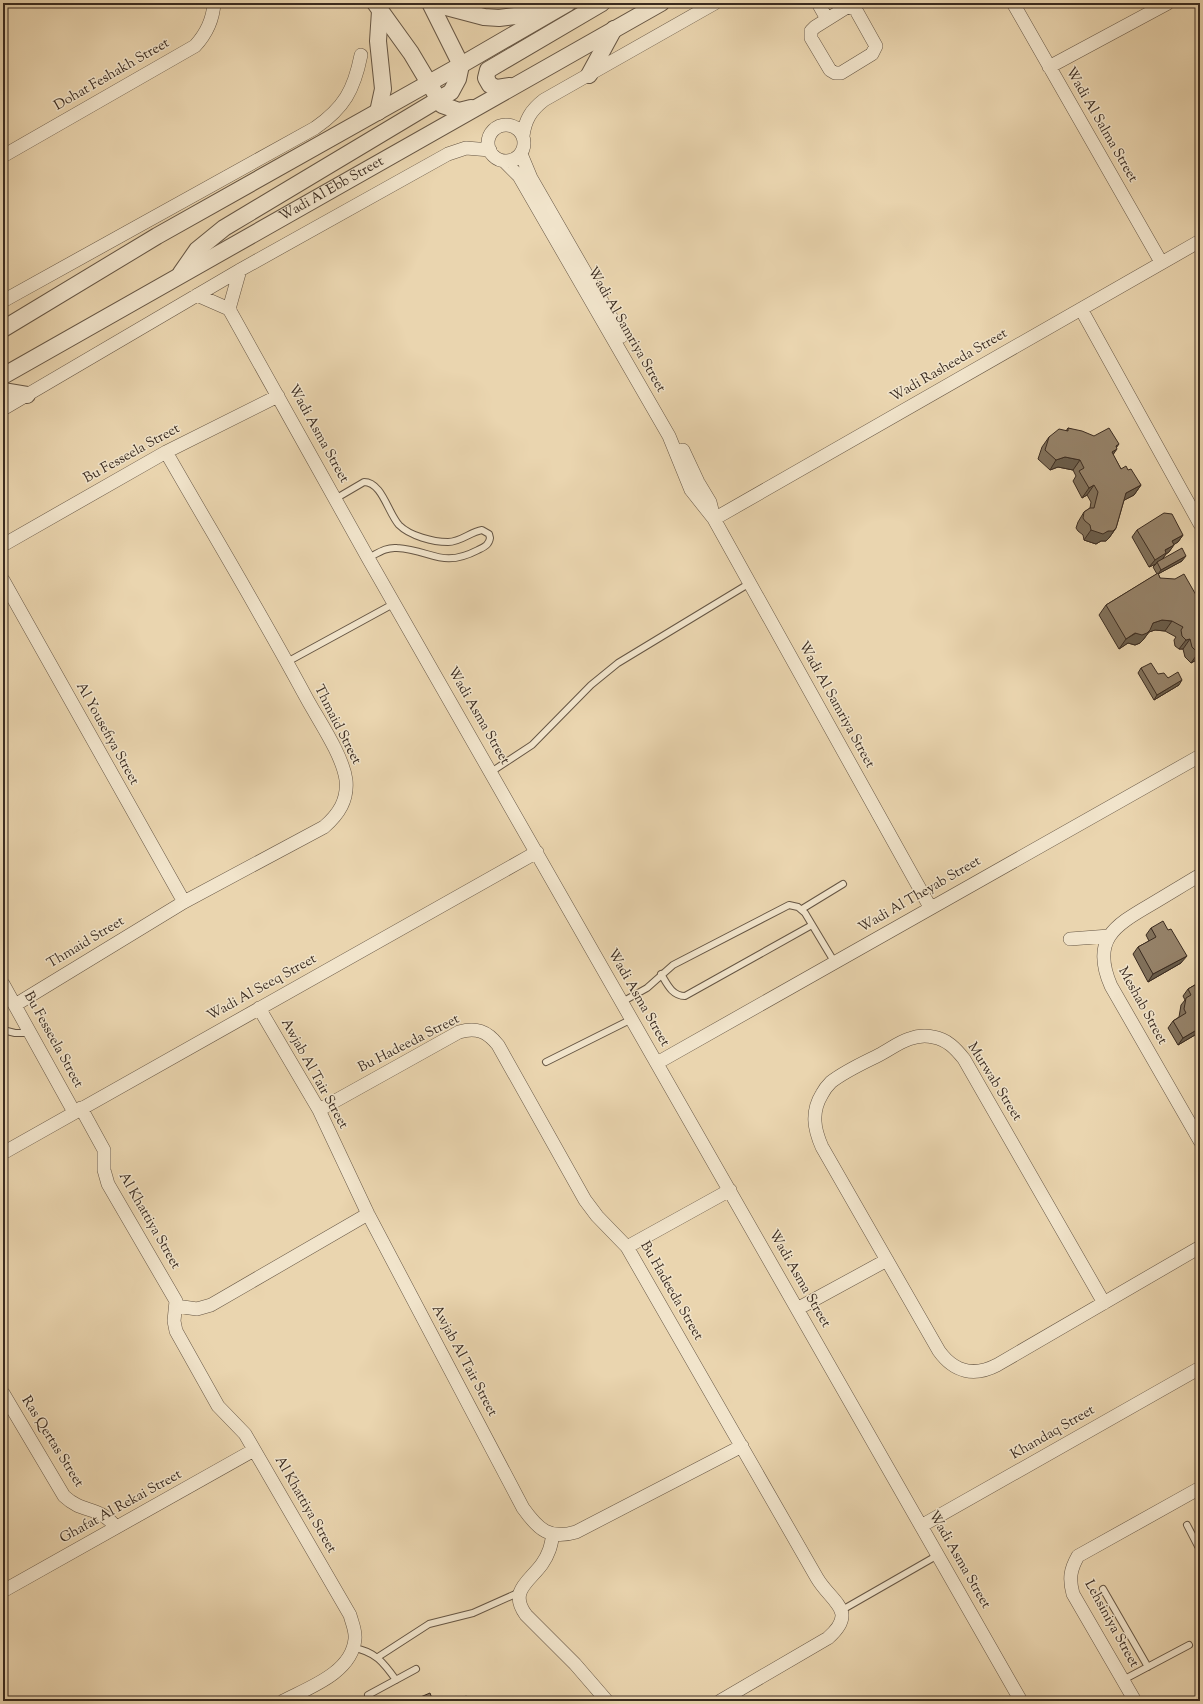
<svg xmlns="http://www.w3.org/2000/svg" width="1203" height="1704" viewBox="0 0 1203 1704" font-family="'Sorts Mill Goudy',serif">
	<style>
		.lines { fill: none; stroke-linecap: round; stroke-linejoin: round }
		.service-casing { stroke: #665644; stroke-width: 8 }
		.minor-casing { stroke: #665644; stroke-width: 14 }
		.tertiary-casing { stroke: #665644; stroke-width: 18 }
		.service { stroke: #f1e4cb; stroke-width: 6 }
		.minor { stroke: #f1e4cb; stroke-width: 13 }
		.tertiary { stroke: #f1e4cb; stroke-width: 16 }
		.wall { fill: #81715b; stroke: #3a2b20 }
		.shaded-wall { fill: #695c4a; stroke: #3a2b20 }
		.building { fill: #96836a; stroke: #3a2b20 }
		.labels { text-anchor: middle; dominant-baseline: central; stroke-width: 3; stroke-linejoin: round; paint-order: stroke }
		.street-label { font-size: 14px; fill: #3a2b20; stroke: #f1e4cb }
	</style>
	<rect width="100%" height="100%" fill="#ead5af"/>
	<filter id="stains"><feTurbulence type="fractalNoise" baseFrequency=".005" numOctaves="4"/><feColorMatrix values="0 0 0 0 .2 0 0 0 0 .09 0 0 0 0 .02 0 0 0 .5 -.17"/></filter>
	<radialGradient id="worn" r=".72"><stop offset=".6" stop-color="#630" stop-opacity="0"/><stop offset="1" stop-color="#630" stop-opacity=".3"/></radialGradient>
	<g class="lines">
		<!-- service casing -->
		<g class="service-casing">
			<path id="service" d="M335,499L364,482C382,482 388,513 399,525C410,536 433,542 448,542C461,542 470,532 482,530L489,534L490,538C489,545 484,547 478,550C441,569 432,550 397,548C386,547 378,553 368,558
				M287,662L395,603
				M491,772L532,745L591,685L618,663L750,583
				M802,909L843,884
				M661,974C667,984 672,996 685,996L812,925
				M622,1002L647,988L673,965L789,905L798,907L805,913L835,963
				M3,1030L15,1033H30
				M546,1062L632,1019
				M1187,1525L1200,1550
				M1103,1589L1148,1667
				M842,1610L938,1555
				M353,1648C375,1651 384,1663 396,1680
				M378,1657L429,1624L473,1613L520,1592
				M1123,1680L1189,1645
				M368,1695L416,1669
				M466,1700L467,1701"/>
		</g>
		<!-- minor casing -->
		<g class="minor-casing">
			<path id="minor" d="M818,3L827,19
				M1013,3L1161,262
				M847,7L855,9L857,12L876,46L872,54L841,73H835L830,70L811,38V31L815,27Z
				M1049,67L1168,3
				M488 143a18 18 0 1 1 36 0a18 18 0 1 1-36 0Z
				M523,136C525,120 531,110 544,100L715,3
				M521,154L531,178L622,336
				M3,156L195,46C207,33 213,20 214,3
				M504,161L519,176L669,436L691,490L714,519L930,907
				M197,295L229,309L368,558L1021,1701
				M3,301L315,128C344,108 354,90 361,55
				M229,309L240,270
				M1081,309L1200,524
				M3,409L240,270L448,154L466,148L490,150
				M683,450L698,482L710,502L713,514
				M714,519L1200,241
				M3,545L166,452L278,396
				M3,580L184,902
				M1200,875C1183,885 1167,895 1150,905C1114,926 1091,940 1111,986L1200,1141
				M1070,939L1109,936
				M3,984L74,1112
				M15,1005L184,902L324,827C339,814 348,800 346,780C343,756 319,721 307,699C262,615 213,534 166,452
				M259,1008L319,1110L368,1214L523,1508C538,1529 549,1540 576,1532L742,1446
				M657,1063L1200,756
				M81,1108L104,1150V1170L108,1184L176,1301L174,1321L176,1331L218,1406L245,1434L350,1615C352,1623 356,1631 355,1639C352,1673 308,1688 283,1701
				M319,1110L459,1032C476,1027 487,1031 498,1045L585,1200L597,1216L627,1247L817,1578C831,1602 859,1611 828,1638L720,1701
				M3,1153L537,852
				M627,1247L730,1190
				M1104,1303L964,1059C956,1049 947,1039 933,1037C925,1035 917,1036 909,1039C899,1042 889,1050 879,1055C863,1063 845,1071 831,1082C828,1085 824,1090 822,1094C811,1112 814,1129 822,1147L939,1351C954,1372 974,1377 997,1365L1200,1247
				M176,1306L197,1309L211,1305L368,1214
				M797,1309L887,1260
				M3,1393L64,1496C83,1514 98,1505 116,1527
				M921,1526L1200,1368
				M553,1534C551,1546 549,1554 542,1564C530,1581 508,1591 526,1615L575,1664L607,1701
				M3,1591L254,1450
				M1135,1701L1073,1594C1069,1579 1070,1570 1078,1556L1200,1488"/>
		</g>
		<!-- tertiary casing -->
		<g class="tertiary-casing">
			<g id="tertiary">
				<path d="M375,3L411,53L442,105L459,111L471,108"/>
				<path d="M430,3L461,65"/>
				<path d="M431,3L484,17L499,18L547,12"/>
				<path d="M589,75L614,29"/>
				<path d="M510,86L497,88L490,85L486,78L488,70L602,3"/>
				<path d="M378,112L383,89L378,41L380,11"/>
				<path d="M181,273L197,250L224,228L451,92L458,79L461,65"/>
				<path d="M3,329L157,236L461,65L568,3"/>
				<path id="s1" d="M3,376L661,3"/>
				<path d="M3,391L27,395"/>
			</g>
		</g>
		<!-- service -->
		<use href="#service" class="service"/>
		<!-- minor -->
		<use href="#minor" class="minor"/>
		<!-- tertiary -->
		<use href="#tertiary" class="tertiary"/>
	</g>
	<!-- wall -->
	<path class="wall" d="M1068,428L1116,447L1113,455L1121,469L1128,470L1141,485L1134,495L1124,500L1116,528L1109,538L1106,541H1101L1096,544L1084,540L1083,535L1078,531L1076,528L1078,522L1084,512L1090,508L1091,502L1087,495L1082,498L1073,481L1076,476L1073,470L1058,467L1050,470L1038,459L1042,447L1049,437L1066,431Z
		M1137,530L1183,535L1178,542L1174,544L1169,552L1166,554L1162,559L1182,561L1158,574L1200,658L1191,663L1185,657L1183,649H1179L1175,646L1174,640L1176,637L1165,631L1155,630L1149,632L1143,640L1140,643L1135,645L1128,643L1119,649L1099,615L1106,605L1157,574L1153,567L1156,564L1149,567L1132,537Z
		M1141,668L1168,678L1179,685L1154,700L1138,673Z
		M1151,928L1181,963L1148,982L1133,954L1138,947L1149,941L1146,935Z
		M1200,982V1032L1178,1045L1168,1028L1173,1021L1179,1017L1181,1005L1185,1000L1183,996L1188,989Z"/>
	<!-- shaded-wall -->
	<path class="shaded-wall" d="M1119,444L1114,451L1117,449L1110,459L1105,462L1116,446Z
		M1065,457L1080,460L1073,470L1058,467L1050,470L1056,460Z
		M1094,485L1087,495L1082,498L1089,488Z
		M1141,485L1134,495L1119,503L1126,493Z
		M1116,528L1109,538L1106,541H1101L1096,544L1084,540L1091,530L1108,531Z
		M1183,535L1178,542L1167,549L1172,541Z
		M1174,545L1169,552L1166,554L1161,561L1157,562L1156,564L1149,567L1155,560L1165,550Z
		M1186,556L1182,561L1158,574L1161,570Z
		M1162,620L1172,621L1165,631L1155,630L1149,632L1143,640L1140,643L1135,645L1128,643L1119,649L1126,639L1153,623Z
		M1190,639L1183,649H1179L1186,640Z
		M1200,652V658L1191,663L1198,653Z
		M1182,680L1179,685L1154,700L1157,695Z
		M1187,956L1181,963L1148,982L1153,974Z
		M1200,1028V1032L1178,1045L1183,1038Z"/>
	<!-- building -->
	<path class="building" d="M1068,428L1082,431L1094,436L1109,428L1119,444L1116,446L1117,449L1112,452L1121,469L1126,466L1128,470L1131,469L1141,485L1126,493L1116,528L1113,531H1108L1103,534L1091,530L1090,525L1085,521L1083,518L1084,512L1090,508H1094L1098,492L1094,485L1089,488L1079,471L1084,468L1080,460L1065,457L1056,460L1045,450L1049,437L1059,429L1068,431Z
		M1164,513L1172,514L1183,535L1172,541L1174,545L1165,550L1166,553L1155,560L1137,530Z
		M1182,548L1186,556L1161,570L1157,562Z
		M1158,573L1160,578L1175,579L1184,574L1200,602V652L1198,653L1192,647L1190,639L1186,640L1182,636L1181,630L1183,627L1172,621L1162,620L1153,623L1150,630L1147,633L1142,635L1135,633L1126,639L1106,605Z
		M1151,663L1158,674L1164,673L1168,678L1178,672L1182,680L1157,695L1141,668Z
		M1163,921L1168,930L1171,929L1187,956L1153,974L1138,947L1156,937L1151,928Z
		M1200,982V1028L1183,1038L1173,1021L1186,1013L1184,1009L1186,998L1191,995L1188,989Z
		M430,1693L433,1701H411Z"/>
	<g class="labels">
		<!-- street labels -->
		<g class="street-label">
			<text transform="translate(112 75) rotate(-30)">Dohat Feshakh Street</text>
			<text transform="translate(1101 125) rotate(60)">Wadi Al Salma Street</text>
			<text stroke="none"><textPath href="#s1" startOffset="378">Wadi Al Ebb Street</textPath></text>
			<text transform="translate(626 330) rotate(60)">Wadi Al Samriya Street</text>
			<text transform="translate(949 366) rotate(-30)">Wadi Rasheeda Street</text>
			<text transform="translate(318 434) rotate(61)">Wadi Asma Street</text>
			<text transform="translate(132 454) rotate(-29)">Bu Fesseela Street</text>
			<text transform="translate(836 705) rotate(61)">Wadi Al Samriya Street</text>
			<text transform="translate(478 716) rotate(60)">Wadi Asma Street</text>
			<text transform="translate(337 725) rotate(63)">Thmaid Street</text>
			<text transform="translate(107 734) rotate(61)">Al Yousefiya Street</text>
			<text transform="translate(920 895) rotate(-30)">Wadi Al Theyab Street</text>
			<text transform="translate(86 943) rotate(-31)">Thmaid Street</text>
			<text transform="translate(262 988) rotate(-29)">Wadi Al Seeq Street</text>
			<text transform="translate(638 998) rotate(60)">Wadi Asma Street</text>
			<text transform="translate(1142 1006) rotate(61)">Meshab Street</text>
			<text transform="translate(53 1040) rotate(61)">Bu Fesseela Street</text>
			<text transform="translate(409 1044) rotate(-27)">Bu Hadeeda Street</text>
			<text transform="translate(314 1074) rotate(61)">Awjab Al Tair Street</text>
			<text transform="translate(994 1082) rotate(58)">Murwab Street</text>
			<text transform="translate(149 1221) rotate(60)">Al Khattiya Street</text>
			<text transform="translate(799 1279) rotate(60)">Wadi Asma Street</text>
			<text transform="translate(671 1291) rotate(60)">Bu Hadeeda Street</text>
			<text transform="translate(464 1361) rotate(62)">Awjab Al Tair Street</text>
			<text transform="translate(1053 1433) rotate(-30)">Khandaq Street</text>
			<text transform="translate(52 1442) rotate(58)">Ras Qertas Street</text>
			<text transform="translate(305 1505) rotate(60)">Al Khattiya Street</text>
			<text transform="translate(121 1507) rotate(-29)">Ghafat Al Rekai Street</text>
			<text transform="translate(959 1560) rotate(60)">Wadi Asma Street</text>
			<text transform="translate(1111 1624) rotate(61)">Lehsiniya Street</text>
		</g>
	</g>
	<!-- margin -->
	<rect width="1203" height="1704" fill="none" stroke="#ead5af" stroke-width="16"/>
	<rect x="4" y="4" width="1195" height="1696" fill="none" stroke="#3a2b20" stroke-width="2"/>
	<rect x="8" y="8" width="1187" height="1688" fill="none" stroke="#3a2b20"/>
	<rect width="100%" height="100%" filter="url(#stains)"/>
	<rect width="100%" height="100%" fill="url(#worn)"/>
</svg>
